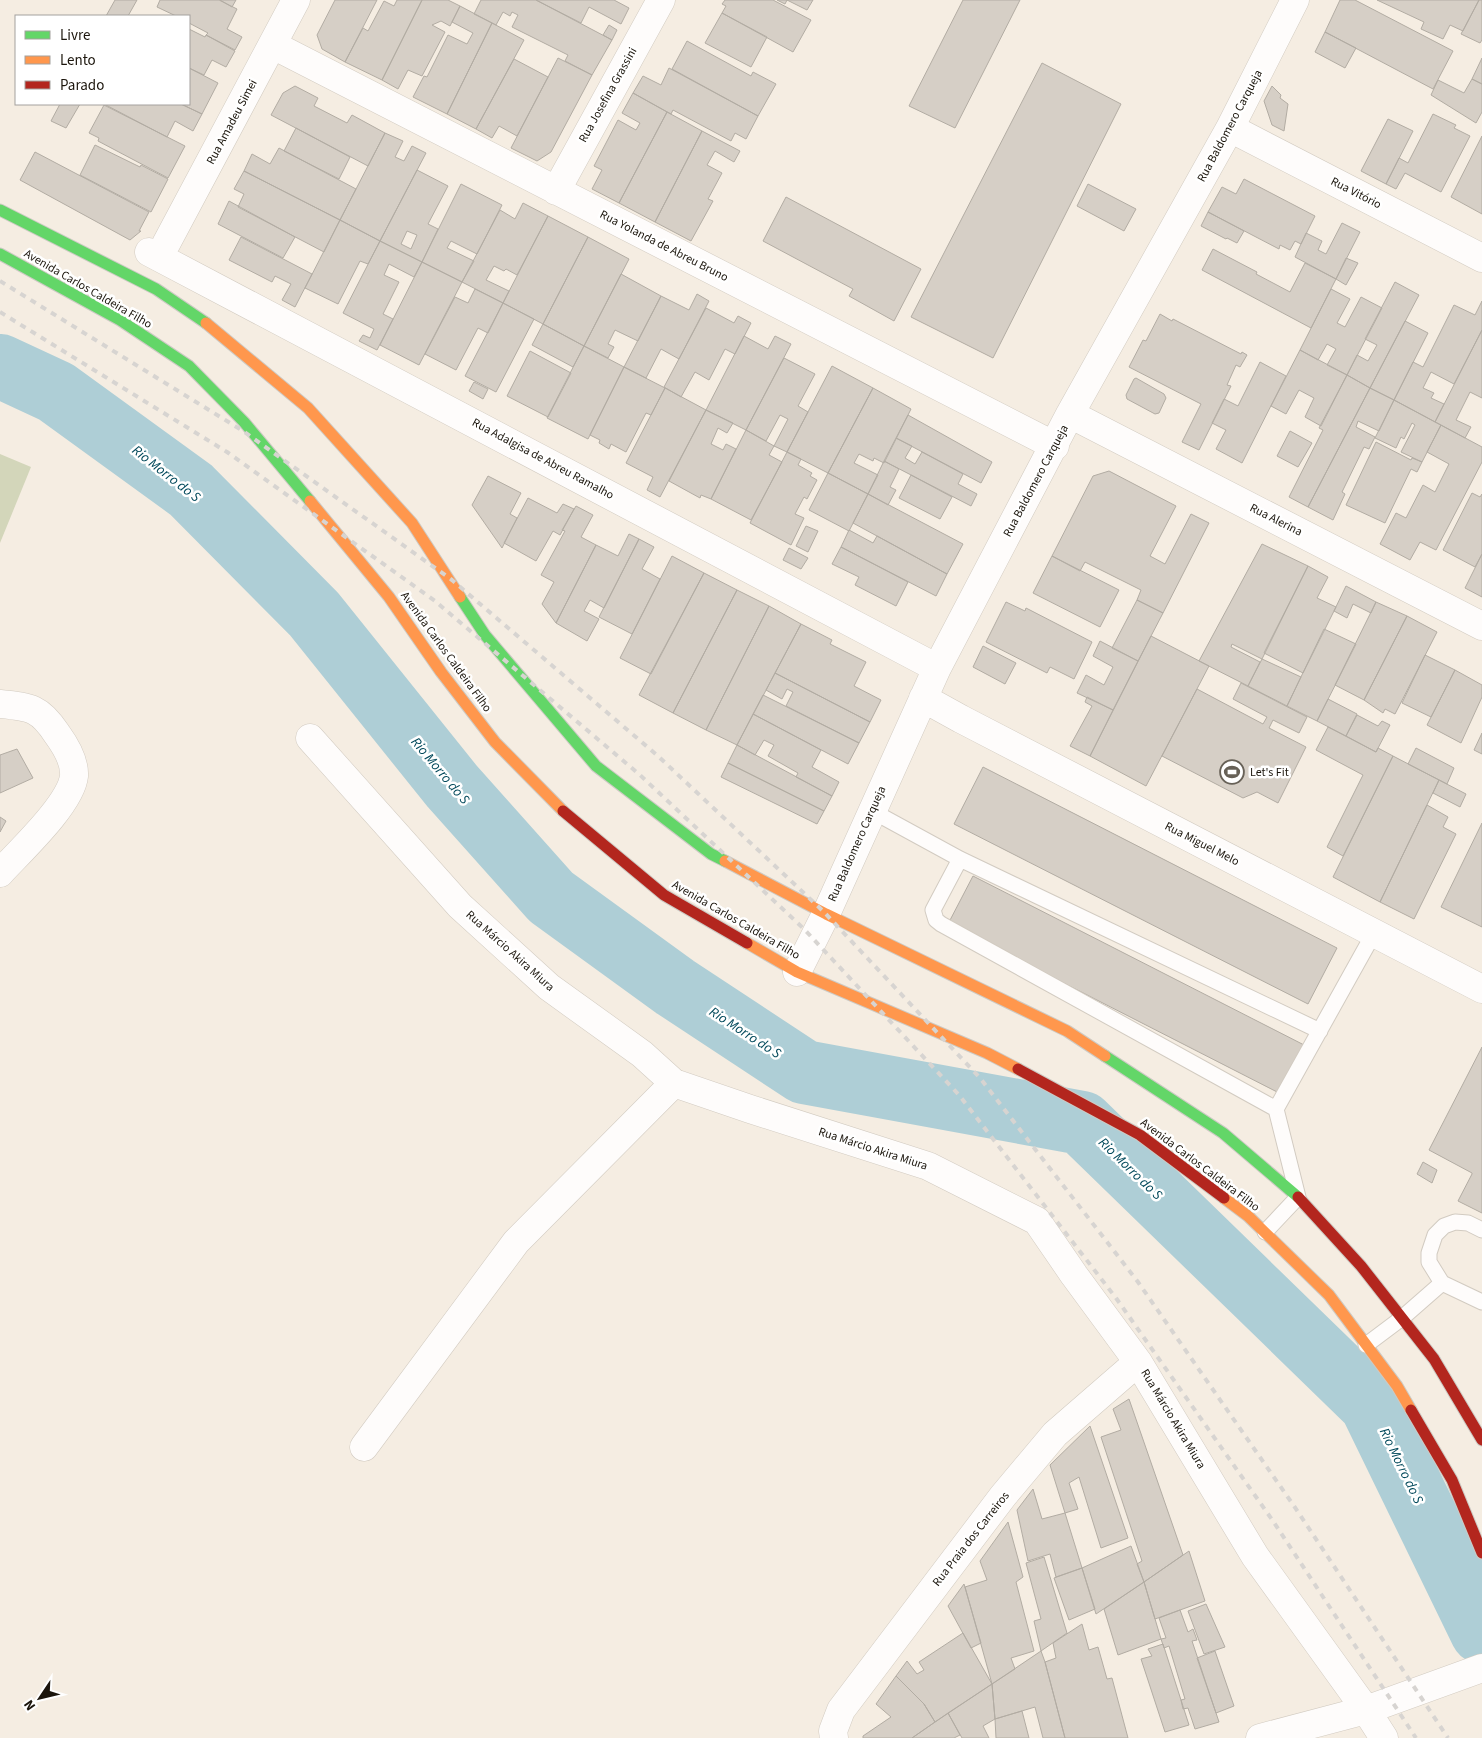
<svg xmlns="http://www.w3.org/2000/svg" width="1482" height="1738" viewBox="0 0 1482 1738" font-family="'Source Sans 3',sans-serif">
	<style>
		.forest { fill: #d3d6ba }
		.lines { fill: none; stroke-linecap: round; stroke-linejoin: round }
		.river { stroke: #aeced6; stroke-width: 64 }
		.building { fill: #d6cfc6; stroke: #b2aca3; fill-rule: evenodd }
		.lane-casing { stroke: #d2cbc1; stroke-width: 17 }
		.street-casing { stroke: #d2cbc1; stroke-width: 29 }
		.fast-casing { stroke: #cdcac4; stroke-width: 13 }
		.slow-casing { stroke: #cdcac4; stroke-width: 13 }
		.jam-casing { stroke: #cdcac4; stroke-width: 13 }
		.lane { stroke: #fefcfb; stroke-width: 15 }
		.street { stroke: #fefcfb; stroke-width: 28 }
		.fast { stroke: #63d668; stroke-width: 11 }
		.slow { stroke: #ff974d; stroke-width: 11 }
		.jam { stroke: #b3261e; stroke-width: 11 }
		.rail { stroke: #d7d4d1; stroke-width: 4; stroke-dasharray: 6 6; stroke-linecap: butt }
		.labels { text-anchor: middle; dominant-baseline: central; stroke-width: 5; stroke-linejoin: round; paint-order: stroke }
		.street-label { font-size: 12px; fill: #1b150c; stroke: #fff }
		.poi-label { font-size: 12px; fill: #1b150c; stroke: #fff; text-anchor: start }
		.water-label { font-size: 14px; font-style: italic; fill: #00485a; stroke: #fff }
	</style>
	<rect width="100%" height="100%" fill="#f5ede2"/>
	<!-- forest -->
	<path class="forest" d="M0,454L31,467L0,543Z"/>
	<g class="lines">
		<!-- river -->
		<path class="river" d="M0,366L56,392L191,490L314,614L452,786L551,897L675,987L804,1072L1082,1123L1371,1404L1482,1632"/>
	</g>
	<!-- building -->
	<path class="building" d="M115,0H137L128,16H106Z
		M160,0H219L237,9L227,29L242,37L235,50L206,35L208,33L189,23V16H176L157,7Z
		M220,0H236L232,7Z
		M335,0H377L345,62L322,49L317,35Z
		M397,0H422L382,80L345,62L363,28L368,31L384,1L394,6Z
		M422,0H448L460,6L450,26L441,21L432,25L445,32L422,76L408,70L398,89L382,80Z
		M481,0H536L612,40L592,75L565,61L568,55L512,27L518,15L512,12L510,16L503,12L496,25L474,14Z
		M536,0H614L629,8L621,24L589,7L581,23Z
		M725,0H773L811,20L793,52L722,13L726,6L722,4Z
		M777,0H813L807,10L787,0L785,4Z
		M963,0H1020L955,128L909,106Z
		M1340,0H1355L1453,51L1433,89L1325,32Z
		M1377,0H1479L1463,31L1450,25L1443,39L1421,29L1424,22Z
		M1479,0H1482V40L1480,43L1461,34Z
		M460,6L492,23L447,114L413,97L424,76L427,77L448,35L467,44L473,33L452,22Z
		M722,13L767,37L751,67L705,43Z
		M492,23L524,40L476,129L447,114Z
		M609,25L617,30L612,40L603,35Z
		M189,29L205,37L206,35L235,51L226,67L212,60L204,75L189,68Z
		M1325,32L1356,48L1345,68L1315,52Z
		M687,41L751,76L753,72L776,84L758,116L672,69Z
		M558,58L592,75L551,152L537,161L511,148Z
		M1482,58V84L1472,79Z
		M514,59L548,77L517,136L499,126L492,138L476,129Z
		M1042,63L1121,104L993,358L911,317Z
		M189,68L218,83L202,114L181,104H189Z
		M669,68L758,116L746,139L735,133L731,141L673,110L671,114L633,93L643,76L661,85Z
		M1472,79L1482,84V112L1476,123L1431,95L1438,80L1464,93Z
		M295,86L318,98L314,106L347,123L352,115L385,133L368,166L271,115L283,93Z
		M1272,86L1281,95L1280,98L1288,104L1284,131L1272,125L1264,101Z
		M633,93L667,112L619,203L592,189L602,170L594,166L618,120L636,130L640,123L622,113Z
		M60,104H80L66,128L51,121Z
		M104,104H181L202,114L193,131L175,121L167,137Z
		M104,105L185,146L168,178L98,141L99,138L89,133Z
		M667,112L702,131L655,222L619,203Z
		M1433,114L1456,125L1454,128L1470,136L1441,192L1405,173L1396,189L1386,184L1399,158L1408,163Z
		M1388,119L1413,131L1386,184L1361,171Z
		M296,128L350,157L339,179L284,151Z
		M702,131L740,151L734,162L715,151L707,165L722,173L708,199L713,201L691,241L655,222Z
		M385,133L403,141L395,157L404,161L412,146L426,153L380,241L340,220Z
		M1482,136V214L1451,197Z
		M95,145L140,167L141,165L168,179L151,212L80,175Z
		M279,148L356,189L340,220L244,171L252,154L270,164Z
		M35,152L149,212L139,231H141L130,240L20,180Z
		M417,170L448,186L428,224L438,229L422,262L380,241ZM407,231L417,235L411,249L401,244Z
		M244,171L340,220L324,252L238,207L244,194L234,189Z
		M1244,179L1315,216L1301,244L1295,241L1290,250L1280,245L1279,249L1208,212L1222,187L1236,194Z
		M461,184L502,205L477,254L451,241L447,248L474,261L462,282L422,262Z
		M1088,184L1136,209L1124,231L1077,206Z
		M786,197L921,269L894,321L849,296L853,289L763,241Z
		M229,201L295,237L283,258L218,224Z
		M523,203L548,216L517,275L506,269L504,271L494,266L486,280L509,291L503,303L462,282L500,210L515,219Z
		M1208,212L1244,231L1237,243L1227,238L1226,239L1201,226Z
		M548,216L588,237L543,324L503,303Z
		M340,220L380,241L368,264L360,261L338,304L305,288Z
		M1342,223L1360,232L1336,279L1295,257L1306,233L1322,241L1318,250L1326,254Z
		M241,237L312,274L295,307L282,300L291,284L275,276L272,282L229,260Z
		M588,237L629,259L584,346L543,324Z
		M380,241L422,262L414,277L389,264L384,275L399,282L383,314L393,319L377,350L359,341L363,335L370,338L374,329L343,313Z
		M1213,249L1257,272L1256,274L1290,292L1305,263L1336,279L1311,328L1202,270Z
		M1346,258L1358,263L1346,285L1336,279Z
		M422,262L462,282L419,365L380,345Z
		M621,274L661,296L638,341L615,330L608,344L614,347L608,358L584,346Z
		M1395,282L1419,295L1370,388L1347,375L1357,355L1368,361L1377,345L1365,339Z
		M475,289L503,303L488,333L478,328L456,370L425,354L455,297L468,303Z
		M1331,289L1350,299L1337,323L1345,327L1361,297L1382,308L1347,375L1327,365L1336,349L1327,344L1318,360L1300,350Z
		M697,294L709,301L679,359L661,349L646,378L624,367L661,296L689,310Z
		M1482,301V330L1454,384L1431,372L1423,388L1434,393L1431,398L1444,404L1435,422L1394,400L1413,362L1423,367L1454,305L1475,315Z
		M503,303L534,319L496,392L465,376Z
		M706,308L734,323L738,316L751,323L735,354L725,349L709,380L695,372L681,397L664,387Z
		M1160,314L1172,321L1173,319L1241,354L1242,352L1247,355L1240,367L1236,365L1227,385L1231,386L1199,450L1182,442L1201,404L1129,367L1143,340L1146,341Z
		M1405,321L1428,333L1394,400L1370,388Z
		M543,324L584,346L573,367L532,345Z
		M1482,330V398L1470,392L1456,420L1471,427L1465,438L1435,422Z
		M744,336L768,349L775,336L791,344L746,430L706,410Z
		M584,346L624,367L588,439L547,418Z
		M1300,350L1347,375L1321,426L1305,417L1314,398L1299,390L1286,414L1271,406Z
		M530,351L571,373L548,417L507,396Z
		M784,358L815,374L798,406L808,412L787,452L774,446L788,419L780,415L766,441L746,430Z
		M1260,362L1286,376L1242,463L1216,449L1226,430L1212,423L1224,399L1238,406Z
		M832,366L873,388L828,473L787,452Z
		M624,367L665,388L651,415L646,413L626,452L611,444L609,449L599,443L600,440L590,435Z
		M1347,375L1370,388L1308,507L1289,497L1323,430L1319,428Z
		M1136,378L1164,394L1166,398L1159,413L1155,414L1127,399L1126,395L1134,379Z
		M474,382L488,389L483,399L469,391Z
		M665,388L706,410L660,497L647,490L653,477L626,463Z
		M873,388L911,409L884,463L874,458L873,461L859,454L854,463L878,475L868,494L828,473Z
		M1370,388L1394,400L1379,431L1358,421L1356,427L1375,437L1369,449L1364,447L1342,492L1345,494L1333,520L1308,507Z
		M1394,400L1441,425L1422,462L1401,452L1415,425L1412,423L1404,439L1401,437L1396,448L1375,438Z
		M706,410L733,423L727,433L718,428L711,444L723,450L726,444L736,449L711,499L701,495L700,498L669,481Z
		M908,415L992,462L981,483L896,438Z
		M1441,425L1482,447V462L1436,550L1420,542L1410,560L1380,544L1396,513L1406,518L1423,485L1435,492L1449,464L1427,452Z
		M746,430L774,446L769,455L782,462L751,520L711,499Z
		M1290,431L1312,443L1298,467L1277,456Z
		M896,438L912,446L905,458L915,464L922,452L963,474L958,484L977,494L971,506L884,461Z
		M1376,442L1411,460L1412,458L1422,462L1417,472L1411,469L1385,523L1346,505Z
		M787,452L801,459L798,465L812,473L810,476L817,480L807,499L804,497L795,514L804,518L791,545L750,523Z
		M884,461L899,469L890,487L896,490L888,505L868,494Z
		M1109,471L1176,506L1150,556L1165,564L1191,514L1209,523L1163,613L1137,600L1141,590L1085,562L1080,571L1052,556L1093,476Z
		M828,473L868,494L849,531L809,510Z
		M911,475L952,497L940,519L899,498Z
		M488,476L521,493L510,514L517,518L502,548L472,505Z
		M1472,493L1480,497L1482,494V554L1475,567L1443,550Z
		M868,494L963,544L947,574L853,523Z
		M528,498L557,513L563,504L574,509L560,535L553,531L536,561L504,543Z
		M576,506L593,515L581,537L596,545L556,623L542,604L554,582L541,575L565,531L562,530Z
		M806,526L818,531L808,552L796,546Z
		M849,530L873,543L877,536L947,574L936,596L841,547Z
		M629,534L639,539L604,608L590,600L584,611L599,619L587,641L556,623L596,545L618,556Z
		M639,539L654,547L642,569L660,579L632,634L599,617Z
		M1262,544L1308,566L1262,659L1232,644L1231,647L1260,662L1248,686L1199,661Z
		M841,547L908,582L896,606L855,585L859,577L832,564Z
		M789,548L808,558L801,569L783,560Z
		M1482,554V597L1465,588Z
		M672,556L704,573L651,674L620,658Z
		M1052,556L1119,590L1100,627L1033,593Z
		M1308,566L1328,577L1317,598L1336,607L1303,673L1264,653Z
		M704,573L737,590L673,713L639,695Z
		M1346,586L1376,602L1371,613L1353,604L1347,618L1334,611Z
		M737,590L769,606L706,730L673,713Z
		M1137,600L1163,613L1138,661L1112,648Z
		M1006,602L1025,611L1026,608L1092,642L1074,679L1050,667L1047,673L986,642Z
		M1376,602L1407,616L1364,700L1335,685Z
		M769,606L801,624L737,745L706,730Z
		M1407,616L1437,632L1395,714L1385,709L1383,713L1364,700Z
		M801,624L832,640L830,644L866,662L854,686L881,700L870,722L775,673Z
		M1324,629L1356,644L1317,721L1287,706Z
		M1151,636L1209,666L1146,786L1090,756Z
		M1100,641L1138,661L1113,710L1077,693L1086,675L1104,685L1113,667L1093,656Z
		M983,646L1016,663L1005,684L973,667Z
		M1425,655L1455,670L1431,717L1402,703Z
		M1262,659L1301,677L1287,706L1248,686Z
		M1455,670L1482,685V697L1461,743L1427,725Z
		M775,673L870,722L859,743L786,706L793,692L787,689L782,699L766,690Z
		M1241,683L1307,717L1299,733L1273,720L1269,728L1306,747L1278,803L1257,792L1243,798L1162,756L1197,689L1263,724L1267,717L1233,699Z
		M763,695L859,743L848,764L753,714Z
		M1087,697L1113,710L1090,756L1070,746L1092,706L1085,702Z
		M1328,699L1357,714L1346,736L1317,721Z
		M753,714L821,750L812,767L839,782L832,796L796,777L798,773L768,756L774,745L764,740L755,755L737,745Z
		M1357,715L1378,726L1382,721L1390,725L1376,752L1346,736Z
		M1328,727L1376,752L1378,748L1393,756L1343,856L1327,847L1363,775L1316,750Z
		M1482,733V754L1474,750Z
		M737,745L832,796L824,811L728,763Z
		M1416,748L1454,768L1447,784L1408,764Z
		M17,749L33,778L0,793V755Z
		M1393,756L1439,780L1380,902L1333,877Z
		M728,763L824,811L817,824L721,777Z
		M983,767L1337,948L1308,1004L954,824Z
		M1439,780L1466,794L1460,807L1433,793Z
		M1427,805L1448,817L1443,827L1456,834L1414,919L1380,902Z
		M0,817L6,821L0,832Z
		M1482,823V927L1441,907Z
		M973,876L1308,1047L1283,1095L948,924Z
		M1482,1047V1213L1458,1201L1472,1174V1173L1429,1150Z
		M1423,1162L1437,1170L1432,1183L1417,1174Z
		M1129,1399L1183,1555L1144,1582L1137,1564L1142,1561L1101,1437L1121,1430L1113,1409Z
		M1090,1426L1128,1538L1101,1548L1079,1477L1069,1483L1078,1509L1065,1513L1050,1465Z
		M1033,1489L1042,1519L1065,1513L1082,1568L1056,1577L1050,1554L1028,1561L1017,1510Z
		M1008,1522L1023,1577L1016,1582L1034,1651L1011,1658L1015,1669L992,1684L965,1587L987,1580L980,1561Z
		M1131,1546L1144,1582L1096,1614L1082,1568Z
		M1189,1551L1205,1601L1155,1619L1144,1582Z
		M1044,1557L1067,1633L1041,1651L1034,1621L1041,1619L1026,1563Z
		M1082,1568L1095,1609L1069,1620L1054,1578Z
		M1144,1582L1161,1639L1118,1655L1104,1609Z
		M964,1584L981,1643L971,1648L948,1606Z
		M1206,1604L1225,1647L1204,1654L1188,1611Z
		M1180,1610L1188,1632L1193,1629L1197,1640L1192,1641L1219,1722L1195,1729L1188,1708L1183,1709L1181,1700L1185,1699L1169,1646L1164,1648L1161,1639L1166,1638L1159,1618Z
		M1082,1624L1089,1650L1098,1647L1107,1679L1112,1678L1128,1738H1065L1045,1662L1056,1658L1053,1643Z
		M963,1633L992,1684L935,1722L924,1704L896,1676L907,1661L917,1674L924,1670L919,1662Z
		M1163,1644L1189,1725L1165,1732L1141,1659L1152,1656L1148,1649Z
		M1041,1651L1045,1662L1065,1738H1043L1035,1707L995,1719L992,1684Z
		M1215,1651L1234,1706L1216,1713L1197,1658Z
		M896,1676L924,1704L935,1722L912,1738H863V1736L891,1717L876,1704Z
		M992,1684L995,1719L983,1726L989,1738H962L948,1713Z
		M1022,1711L1029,1738H996L995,1719Z
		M948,1713L960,1735L954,1738H912Z"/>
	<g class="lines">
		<!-- lane casing -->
		<g class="lane-casing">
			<path id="lane" d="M872,811L960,859L1320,1031
				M960,859L933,910L936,920L941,924L1276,1109
				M1482,1230L1468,1223L1455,1222L1444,1226L1435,1235L1429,1253V1262L1442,1283L1482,1302
				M1265,1232L1298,1197L1276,1109L1374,933
				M1366,1345L1402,1318L1442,1283"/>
		</g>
		<!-- street casing -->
		<g class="street-casing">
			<path id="street" d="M273,45L1055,446
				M1230,128L1482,258
				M556,191L661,0
				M166,244L296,0
				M149,252L937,668
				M1070,414L1482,626
				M923,698L961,719L1482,989
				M0,704C31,707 40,708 57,734C65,745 75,762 74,776C71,804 19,852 0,873
				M310,738L460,906L549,987L642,1054L674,1083L750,1109L928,1166L1037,1221L1074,1275L1138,1362L1255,1556L1366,1710L1384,1738
				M797,972L826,914L937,668L1070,414L1230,128L1295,0
				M364,1447L516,1242L674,1083
				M834,1738L833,1731L841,1710L1003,1496L1055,1434L1138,1362
				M1260,1738L1366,1710L1482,1668"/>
		</g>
		<!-- fast casing -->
		<g class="fast-casing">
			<path id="fast" d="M0,210L156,289L206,323
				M0,254L120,320L189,366L244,422L310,501
				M460,597L485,635L596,766L711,854L725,861
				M1105,1056L1223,1133L1298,1197"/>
		</g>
		<!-- slow casing -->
		<g class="slow-casing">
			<path id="slow" d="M206,323L308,408L412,523L460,597
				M310,501L389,597L441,672L495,742L563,811
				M725,861L826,914L1067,1031L1105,1056
				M747,943L797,972L987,1053L1018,1069
				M1224,1198L1248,1216L1329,1295L1397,1386L1411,1410"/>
		</g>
		<!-- jam casing -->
		<g class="jam-casing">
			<path id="jam" d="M563,811L664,895L747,943
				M1018,1069L1140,1135L1224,1198
				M1298,1197L1361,1266L1434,1359L1482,1440
				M1411,1410L1452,1480L1482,1553"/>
		</g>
		<!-- lane -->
		<use href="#lane" class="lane"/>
		<!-- street -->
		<use href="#street" class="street"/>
		<!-- fast -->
		<use href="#fast" class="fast"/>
		<!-- slow -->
		<use href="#slow" class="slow"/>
		<!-- jam -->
		<use href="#jam" class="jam"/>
		<!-- rail -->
		<path class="rail" d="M0,281L243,431L452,580L658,756L823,911L980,1078L1138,1282L1294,1506L1448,1738
			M0,312L227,452L435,601L640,775L804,929L959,1095L1116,1298L1273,1521L1416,1738"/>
	</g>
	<!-- icons -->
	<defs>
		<g id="stadium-ring" transform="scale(1.25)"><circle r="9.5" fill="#fff" stroke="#676157" stroke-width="1.5"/><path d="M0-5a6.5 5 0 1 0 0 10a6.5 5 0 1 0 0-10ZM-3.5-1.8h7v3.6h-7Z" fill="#676157"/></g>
	</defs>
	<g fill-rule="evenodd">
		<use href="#stadium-ring" x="1232" y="772"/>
	</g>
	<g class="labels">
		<!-- street labels -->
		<g class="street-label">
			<text transform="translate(608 95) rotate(-61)">Rua Josefina Grassini</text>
			<text transform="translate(232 122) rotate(-62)">Rua Amadeu Simei</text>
			<text transform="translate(1230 126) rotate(-62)">Rua Baldomero Carqueja</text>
			<text transform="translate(1356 193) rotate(27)">Rua Vitório</text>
			<text transform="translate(664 246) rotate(27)">Rua Yolanda de Abreu Bruno</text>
			<text transform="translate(88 289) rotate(30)">Avenida Carlos Caldeira Filho</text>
			<text transform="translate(543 459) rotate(28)">Rua Adalgisa de Abreu Ramalho</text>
			<text transform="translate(1036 481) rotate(-62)">Rua Baldomero Carqueja</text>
			<text transform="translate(1276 520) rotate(27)">Rua Alerina</text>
			<text transform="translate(446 652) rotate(54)">Avenida Carlos Caldeira Filho</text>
			<text transform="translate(857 844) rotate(-66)">Rua Baldomero Carqueja</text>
			<text transform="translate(1202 844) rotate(27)">Rua Miguel Melo</text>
			<text transform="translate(736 920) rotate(30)">Avenida Carlos Caldeira Filho</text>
			<text transform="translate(510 951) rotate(42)">Rua Márcio Akira Miura</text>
			<text transform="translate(873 1149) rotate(18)">Rua Márcio Akira Miura</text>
			<text transform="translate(1200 1165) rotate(37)">Avenida Carlos Caldeira Filho</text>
			<text transform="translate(1173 1419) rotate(59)">Rua Márcio Akira Miura</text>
			<text transform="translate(971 1539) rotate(-52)">Rua Praia dos Carreiros</text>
		</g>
		<!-- poi labels -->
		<g class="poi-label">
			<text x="1250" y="772">Let's Fit</text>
		</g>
		<!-- water labels -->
		<g class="water-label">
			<text transform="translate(166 474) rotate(38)">Rio Morro do S</text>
			<text transform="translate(440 771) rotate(50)">Rio Morro do S</text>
			<text transform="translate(745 1033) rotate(33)">Rio Morro do S</text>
			<text transform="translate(1130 1169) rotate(44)">Rio Morro do S</text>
			<text transform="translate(1401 1466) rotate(64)">Rio Morro do S</text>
		</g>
	</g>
	<!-- legend -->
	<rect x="15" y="15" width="175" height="90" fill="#ffffff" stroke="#a4a19e"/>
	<rect x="25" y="31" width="25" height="8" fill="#63d668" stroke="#a4a19e"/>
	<text x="60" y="40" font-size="15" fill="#1b150c">Livre</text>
	<rect x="25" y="56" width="25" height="8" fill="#ff974d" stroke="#a4a19e"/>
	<text x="60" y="65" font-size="15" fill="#1b150c">Lento</text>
	<rect x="25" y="81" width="25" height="8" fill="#b3261e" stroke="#a4a19e"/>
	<text x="60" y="90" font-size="15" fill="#1b150c">Parado</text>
	<!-- north arrow -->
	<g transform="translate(40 1698) rotate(235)" stroke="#ffffff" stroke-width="4" paint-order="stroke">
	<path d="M0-4L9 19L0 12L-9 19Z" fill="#1b150c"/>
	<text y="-8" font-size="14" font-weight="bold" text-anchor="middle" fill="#1b150c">N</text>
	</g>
</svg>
